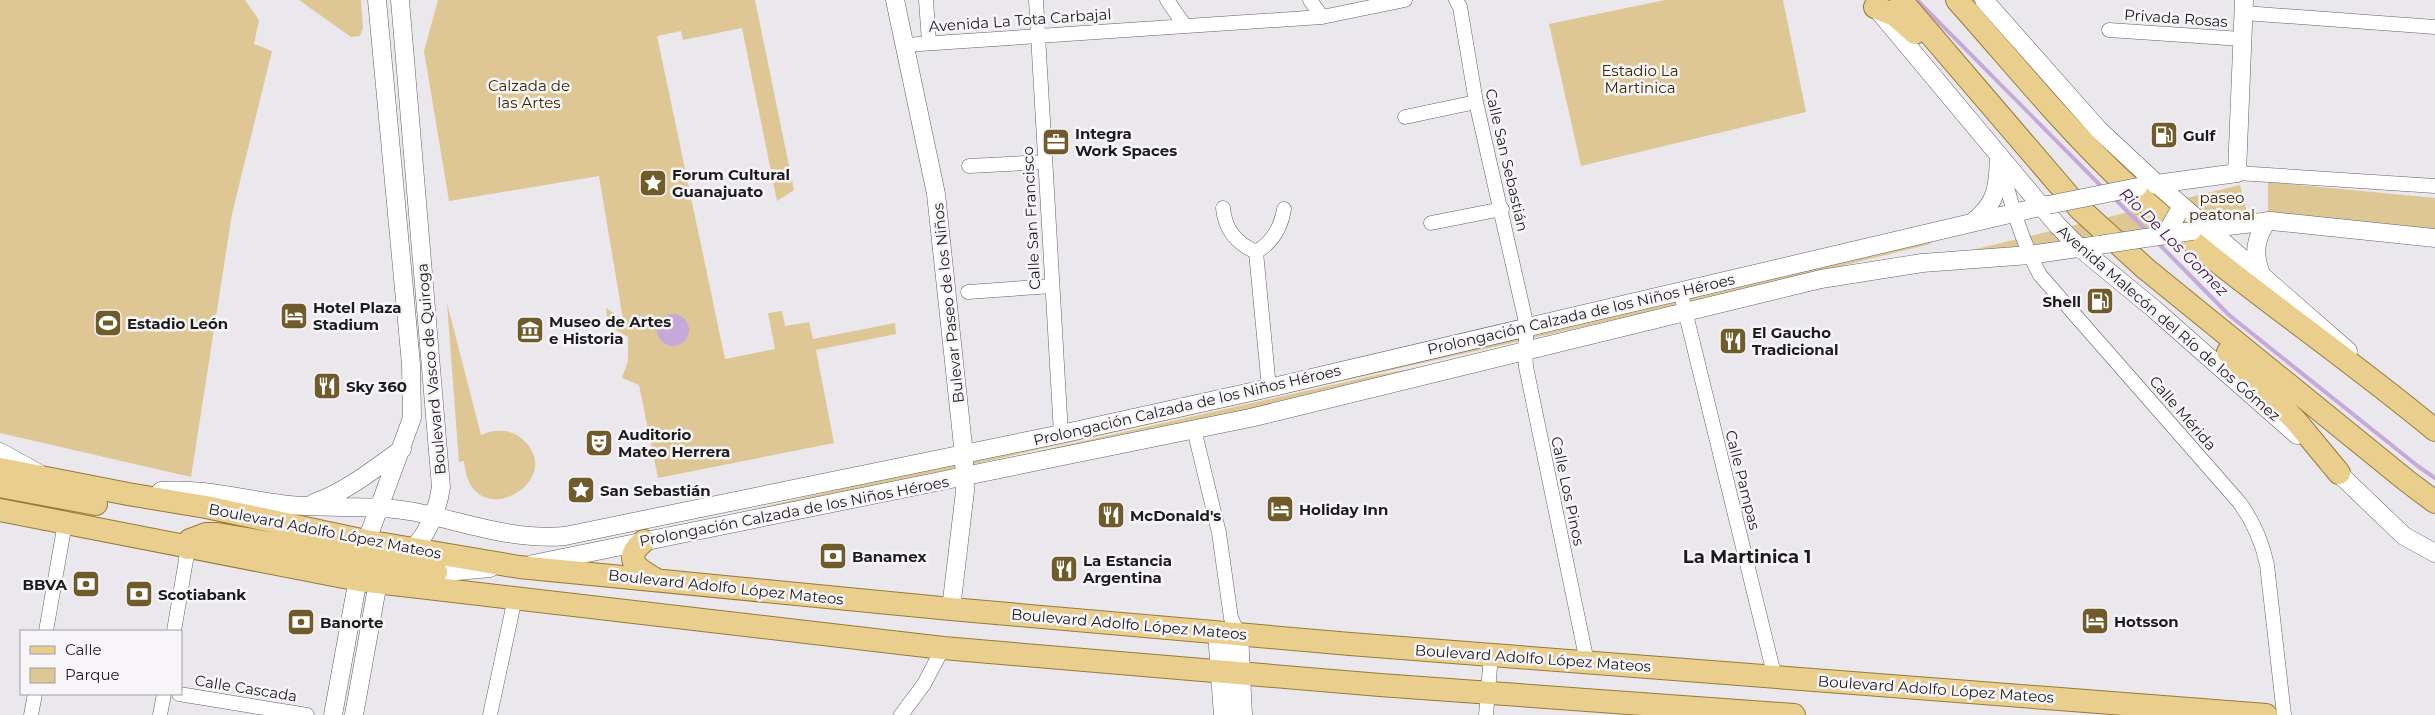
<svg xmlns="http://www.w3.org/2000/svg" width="2435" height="715" viewBox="0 0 2435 715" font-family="Montserrat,sans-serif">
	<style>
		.green { fill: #dfc795 }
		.water { fill: #c6a9d8 }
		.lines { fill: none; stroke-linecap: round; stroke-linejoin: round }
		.stream { stroke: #c6a9d8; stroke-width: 4 }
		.minor-casing { stroke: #626064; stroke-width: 15 }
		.tertiary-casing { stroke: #626064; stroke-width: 19 }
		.secondary-casing { stroke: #626064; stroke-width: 21 }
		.primary-casing { stroke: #987a36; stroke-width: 24 }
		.minor { stroke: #fff; stroke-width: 14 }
		.tertiary { stroke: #fff; stroke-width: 18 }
		.secondary { stroke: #fff; stroke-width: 20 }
		.primary { stroke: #e9ce8e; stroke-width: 22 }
		.tertiary-bridge-casing { stroke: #626064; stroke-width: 19; stroke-linecap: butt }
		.tertiary-bridge { stroke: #fff; stroke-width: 18 }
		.labels { text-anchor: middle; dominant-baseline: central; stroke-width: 5; stroke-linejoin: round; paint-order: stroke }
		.street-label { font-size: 15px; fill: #1d1c1d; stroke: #f8f5f9 }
		.park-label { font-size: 15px; fill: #3b2a00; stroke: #f8f5f9 }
		.poi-label { font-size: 15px; font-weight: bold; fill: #1d1c1d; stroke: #f8f5f9; text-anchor: start }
		.water-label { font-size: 16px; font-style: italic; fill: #3e1952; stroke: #f8f5f9 }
		.quarter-label { font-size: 18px; font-weight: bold; fill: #1d1c1d; stroke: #f8f5f9 }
	</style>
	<rect width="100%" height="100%" fill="#eae8ec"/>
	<!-- green -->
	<path class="green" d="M0,0H245L259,20L254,44L272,51L232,214L191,477L0,433Z
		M299,0H361L363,28L360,36L351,37Z
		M438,0H755L794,190L777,201L742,28L683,40L681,31L657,36L725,359L775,349L768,313L782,311L785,326L809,322L813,339L895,323L896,334L816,350L834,443L658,478L639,385L622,378L628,361V337L608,325L606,308L623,319L599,176L449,201L424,51Z
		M1665,0H1783L1806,112L1581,166L1549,24Z
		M2268,182L2435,198V234L2268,218Z
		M2240,185L2248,216L1844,283L1347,394L924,477L1376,375L1443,363L1631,316L961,467L678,527L1269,388L1930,238L1931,244L1722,295L1852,267L1972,250Z
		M447,303L481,435C494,429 510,429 521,438C572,480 470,539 464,461L459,462Z"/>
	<!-- water -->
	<path class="water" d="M657 330a16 16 0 1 1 32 0a16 16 0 1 1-32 0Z"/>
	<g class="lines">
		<!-- stream -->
		<path class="stream" d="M1917,0L2104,189
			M2113,197L2147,231
			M2157,242L2229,315L2419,467L2435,478"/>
		<!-- minor casing -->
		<g class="minor-casing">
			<path id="minor" d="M926,0L929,42
				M1036,0L1061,434
				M1167,0L1185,26
				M1310,0L1322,17
				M1456,0L1460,7L1476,102L1527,327L1525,350L1526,367L1587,662
				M2244,13L2435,27
				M2109,30L2242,39
				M905,45L1322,17L1405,0
				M1405,117L1476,102
				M2001,165C2011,203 2021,240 2040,275L2239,502C2254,522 2262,541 2267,565L2284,715
				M969,166L1044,162
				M2237,173L2435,186
				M1223,208C1225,230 1236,243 1256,252
				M1431,223L1502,209
				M1256,252L1269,388
				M1256,252C1273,242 1281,228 1284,209
				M1680,290L1775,678
				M968,292L1052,286
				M1194,429L1219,533L1231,618L1238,633
				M46,631L65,523
				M174,631L188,548
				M179,694L307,715
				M31,715L35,694
				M160,715L164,694
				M490,715L515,598
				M901,715L924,684L943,648
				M1486,715L1491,655"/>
		</g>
		<!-- tertiary casing -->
		<g class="tertiary-casing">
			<path id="tertiary" d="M400,0L441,487C437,514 425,539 405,557
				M895,0L936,194L964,455L965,491L951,609
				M1984,0L2099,130L2157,184L2348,351
				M1876,8L2058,226L2080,248L2154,309L2297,435
				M2149,185L2237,173L2244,0
				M1974,221C1998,202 1998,185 1999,155
				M2202,229L2271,221L2435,238
				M2261,274C2253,253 2255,240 2267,221
				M0,452L38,473
				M2329,464L2404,536L2435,553
				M161,491C210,487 257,504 305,506C342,508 378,505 415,512C464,522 514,541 565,536L1061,434L1269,388L2048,205
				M314,503C347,491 373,470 402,449
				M533,564L1250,418L1821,279L1922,263L2030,255L2099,245
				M424,574L490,568
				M333,715L363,551L412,418L411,364L377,0
				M354,715L378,582L385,574"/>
		</g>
		<!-- secondary casing -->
		<g class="secondary-casing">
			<path id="secondary" d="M1218,632L1224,715
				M1238,633L1242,715"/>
		</g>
		<!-- primary casing -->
		<g class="primary-casing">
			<path id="primary" d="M1901,0L2080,209L2146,269L2407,481L2435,502
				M1957,0C2009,58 2058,119 2114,173C2214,268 2329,342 2435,430
				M1875,7L1895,15L1915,33
				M2228,352L2296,421L2339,473
				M0,469L128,494L206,507L366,541L519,567L951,609L1350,644L2266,715
				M0,486L96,504
				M0,510L359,580L943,648L1380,685L1794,715
				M644,541C621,560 639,570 657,580
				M188,548L190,540L206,534H217L436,572"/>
		</g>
		<!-- minor -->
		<use href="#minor" class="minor"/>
		<!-- tertiary -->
		<use href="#tertiary" class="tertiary"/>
		<!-- secondary -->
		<use href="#secondary" class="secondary"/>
		<!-- primary -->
		<use href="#primary" class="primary"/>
		<!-- tertiary-bridge casing -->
		<g class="tertiary-bridge-casing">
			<path id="tertiary-bridge" d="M2048,205L2138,187
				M2165,235L2178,213
				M2099,245L2192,231"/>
		</g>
		<!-- tertiary-bridge -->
		<use href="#tertiary-bridge" class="tertiary-bridge"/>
	</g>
	<!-- icons -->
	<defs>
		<g id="fuel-square" transform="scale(1.4375)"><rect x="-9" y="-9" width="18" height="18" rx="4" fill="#705b2a" stroke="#f8f5f9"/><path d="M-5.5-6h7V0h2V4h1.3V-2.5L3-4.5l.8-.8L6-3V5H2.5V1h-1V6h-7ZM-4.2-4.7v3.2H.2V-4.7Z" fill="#fff"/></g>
		<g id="office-square" transform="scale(1.4375)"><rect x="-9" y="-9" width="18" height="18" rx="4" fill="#705b2a" stroke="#f8f5f9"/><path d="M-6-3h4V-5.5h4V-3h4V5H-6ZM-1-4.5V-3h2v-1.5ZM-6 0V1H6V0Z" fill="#fff"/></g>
		<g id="sight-square" transform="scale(1.4375)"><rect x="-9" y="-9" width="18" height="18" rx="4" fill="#705b2a" stroke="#f8f5f9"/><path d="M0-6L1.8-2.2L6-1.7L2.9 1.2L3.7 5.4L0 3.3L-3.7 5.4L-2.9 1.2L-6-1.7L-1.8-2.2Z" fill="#fff"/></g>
		<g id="hotel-square" transform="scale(1.4375)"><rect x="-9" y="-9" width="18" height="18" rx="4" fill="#705b2a" stroke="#f8f5f9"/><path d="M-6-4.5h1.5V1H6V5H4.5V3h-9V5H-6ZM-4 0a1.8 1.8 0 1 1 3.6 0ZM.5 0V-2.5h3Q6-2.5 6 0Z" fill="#fff"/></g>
		<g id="stadium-square" transform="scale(1.4375)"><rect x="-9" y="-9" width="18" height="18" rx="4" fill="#705b2a" stroke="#f8f5f9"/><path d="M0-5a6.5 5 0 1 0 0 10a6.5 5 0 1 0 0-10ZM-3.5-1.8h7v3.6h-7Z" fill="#fff"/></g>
		<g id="museum-square" transform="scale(1.4375)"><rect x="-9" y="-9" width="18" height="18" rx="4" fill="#705b2a" stroke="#f8f5f9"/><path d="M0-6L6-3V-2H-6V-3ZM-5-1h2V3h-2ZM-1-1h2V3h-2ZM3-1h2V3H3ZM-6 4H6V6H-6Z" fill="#fff"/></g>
		<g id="restaurant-square" transform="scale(1.4375)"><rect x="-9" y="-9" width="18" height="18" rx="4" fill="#705b2a" stroke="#f8f5f9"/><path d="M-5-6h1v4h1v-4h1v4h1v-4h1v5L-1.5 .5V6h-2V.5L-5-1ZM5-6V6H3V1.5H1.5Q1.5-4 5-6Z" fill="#fff"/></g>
		<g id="theatre-square" transform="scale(1.4375)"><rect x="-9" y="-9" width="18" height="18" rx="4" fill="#705b2a" stroke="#f8f5f9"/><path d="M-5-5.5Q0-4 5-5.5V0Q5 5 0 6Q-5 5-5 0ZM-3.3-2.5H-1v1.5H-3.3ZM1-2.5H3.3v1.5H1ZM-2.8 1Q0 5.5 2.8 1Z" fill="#fff"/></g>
		<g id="bank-square" transform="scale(1.4375)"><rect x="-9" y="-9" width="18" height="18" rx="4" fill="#705b2a" stroke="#f8f5f9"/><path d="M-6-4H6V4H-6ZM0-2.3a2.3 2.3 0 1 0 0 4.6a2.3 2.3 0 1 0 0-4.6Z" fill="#fff"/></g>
	</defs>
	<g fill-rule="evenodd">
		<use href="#fuel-square" x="2164" y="135"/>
		<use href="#office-square" x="1056" y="142"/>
		<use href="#sight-square" x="653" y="183"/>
		<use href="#fuel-square" x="2100" y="301"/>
		<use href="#hotel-square" x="294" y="316"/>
		<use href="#stadium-square" x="108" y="323"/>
		<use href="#museum-square" x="530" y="330"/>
		<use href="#restaurant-square" x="1733" y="341"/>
		<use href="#restaurant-square" x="327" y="386"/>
		<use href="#theatre-square" x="599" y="443"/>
		<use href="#sight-square" x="581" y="490"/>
		<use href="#hotel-square" x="1280" y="509"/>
		<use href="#restaurant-square" x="1111" y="515"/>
		<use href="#bank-square" x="833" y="556"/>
		<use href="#restaurant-square" x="1064" y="569"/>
		<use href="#bank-square" x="86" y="584"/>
		<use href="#bank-square" x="139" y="594"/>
		<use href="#hotel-square" x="2095" y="621"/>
		<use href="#bank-square" x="301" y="622"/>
	</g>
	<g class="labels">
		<!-- street labels -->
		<g class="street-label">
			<text transform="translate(2176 18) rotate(4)">Privada Rosas</text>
			<text transform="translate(1020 20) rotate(-4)">Avenida La Tota Carbajal</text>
			<text transform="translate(1507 160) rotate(77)">Calle San Sebastián</text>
			<text transform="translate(1031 218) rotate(-93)">Calle San Francisco</text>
			<text transform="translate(948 303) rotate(-96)">Bulevar Paseo de los Niños</text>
			<text transform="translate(1581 314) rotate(-13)">Prolongación Calzada de los Niños Héroes</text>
			<text transform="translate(2169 323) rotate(41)">Avenida Malecón del Río de los Gómez</text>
			<text transform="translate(431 369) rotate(-95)">Boulevard Vasco de Quiroga</text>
			<text transform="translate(1187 405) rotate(-13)">Prolongación Calzada de los Niños Héroes</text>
			<text transform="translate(2183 413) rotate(49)">Calle Mérida</text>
			<text transform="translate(1743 480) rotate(76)">Calle Pampas</text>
			<text transform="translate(1568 491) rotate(78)">Calle Los Pinos</text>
			<text transform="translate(794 511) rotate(-11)">Prolongación Calzada de los Niños Héroes</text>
			<text transform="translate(325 531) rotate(11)">Boulevard Adolfo López Mateos</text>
			<text transform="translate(726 587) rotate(6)">Boulevard Adolfo López Mateos</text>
			<text transform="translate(1129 624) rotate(5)">Boulevard Adolfo López Mateos</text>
			<text transform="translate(1533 658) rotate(4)">Boulevard Adolfo López Mateos</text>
			<text transform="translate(246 688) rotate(9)">Calle Cascada</text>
			<text transform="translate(1936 689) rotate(4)">Boulevard Adolfo López Mateos</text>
		</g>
		<!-- park labels -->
		<g class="park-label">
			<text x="1640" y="70">Estadio La<tspan x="1640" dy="17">Martinica</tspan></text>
			<text x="529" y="85">Calzada de<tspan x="529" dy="17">las Artes</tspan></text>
			<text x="2222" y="197">paseo<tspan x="2222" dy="17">peatonal</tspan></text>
		</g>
		<!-- poi labels -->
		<g class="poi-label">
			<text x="1075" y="133">Integra<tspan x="1075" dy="17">Work Spaces</tspan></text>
			<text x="2183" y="135">Gulf</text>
			<text x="672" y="174">Forum Cultural<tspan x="672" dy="17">Guanajuato</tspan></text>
			<text x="2081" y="301" text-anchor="end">Shell</text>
			<text x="313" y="307">Hotel Plaza<tspan x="313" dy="17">Stadium</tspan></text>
			<text x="549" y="321">Museo de Artes<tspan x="549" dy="17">e Historia</tspan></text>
			<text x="127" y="323">Estadio León</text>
			<text x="1752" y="332">El Gaucho<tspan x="1752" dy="17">Tradicional</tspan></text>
			<text x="346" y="386">Sky 360</text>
			<text x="618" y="434">Auditorio<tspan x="618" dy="17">Mateo Herrera</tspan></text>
			<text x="600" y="490">San Sebastián</text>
			<text x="1299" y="509">Holiday Inn</text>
			<text x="1130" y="515">McDonald's</text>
			<text x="852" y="556">Banamex</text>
			<text x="1083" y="560">La Estancia<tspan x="1083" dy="17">Argentina</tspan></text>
			<text x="67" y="584" text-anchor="end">BBVA</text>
			<text x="158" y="594">Scotiabank</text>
			<text x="2114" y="621">Hotsson</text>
			<text x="320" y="622">Banorte</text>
		</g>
		<!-- water labels -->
		<g class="water-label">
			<text transform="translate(2174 242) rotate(45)">Rio De Los Gomez</text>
		</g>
		<!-- quarter labels -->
		<g class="quarter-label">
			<text x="1747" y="557">La Martinica 1</text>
		</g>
	</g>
	<!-- legend -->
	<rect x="20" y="630" width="162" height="65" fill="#f8f5f9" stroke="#a09ea1"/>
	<rect x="30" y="646" width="25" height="8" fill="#e9ce8e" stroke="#a09ea1"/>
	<text x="65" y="655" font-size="15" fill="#1d1c1d">Calle</text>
	<rect x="30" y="668" width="25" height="15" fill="#dfc795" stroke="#a09ea1"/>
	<text x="65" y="680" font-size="15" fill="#1d1c1d">Parque</text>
</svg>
